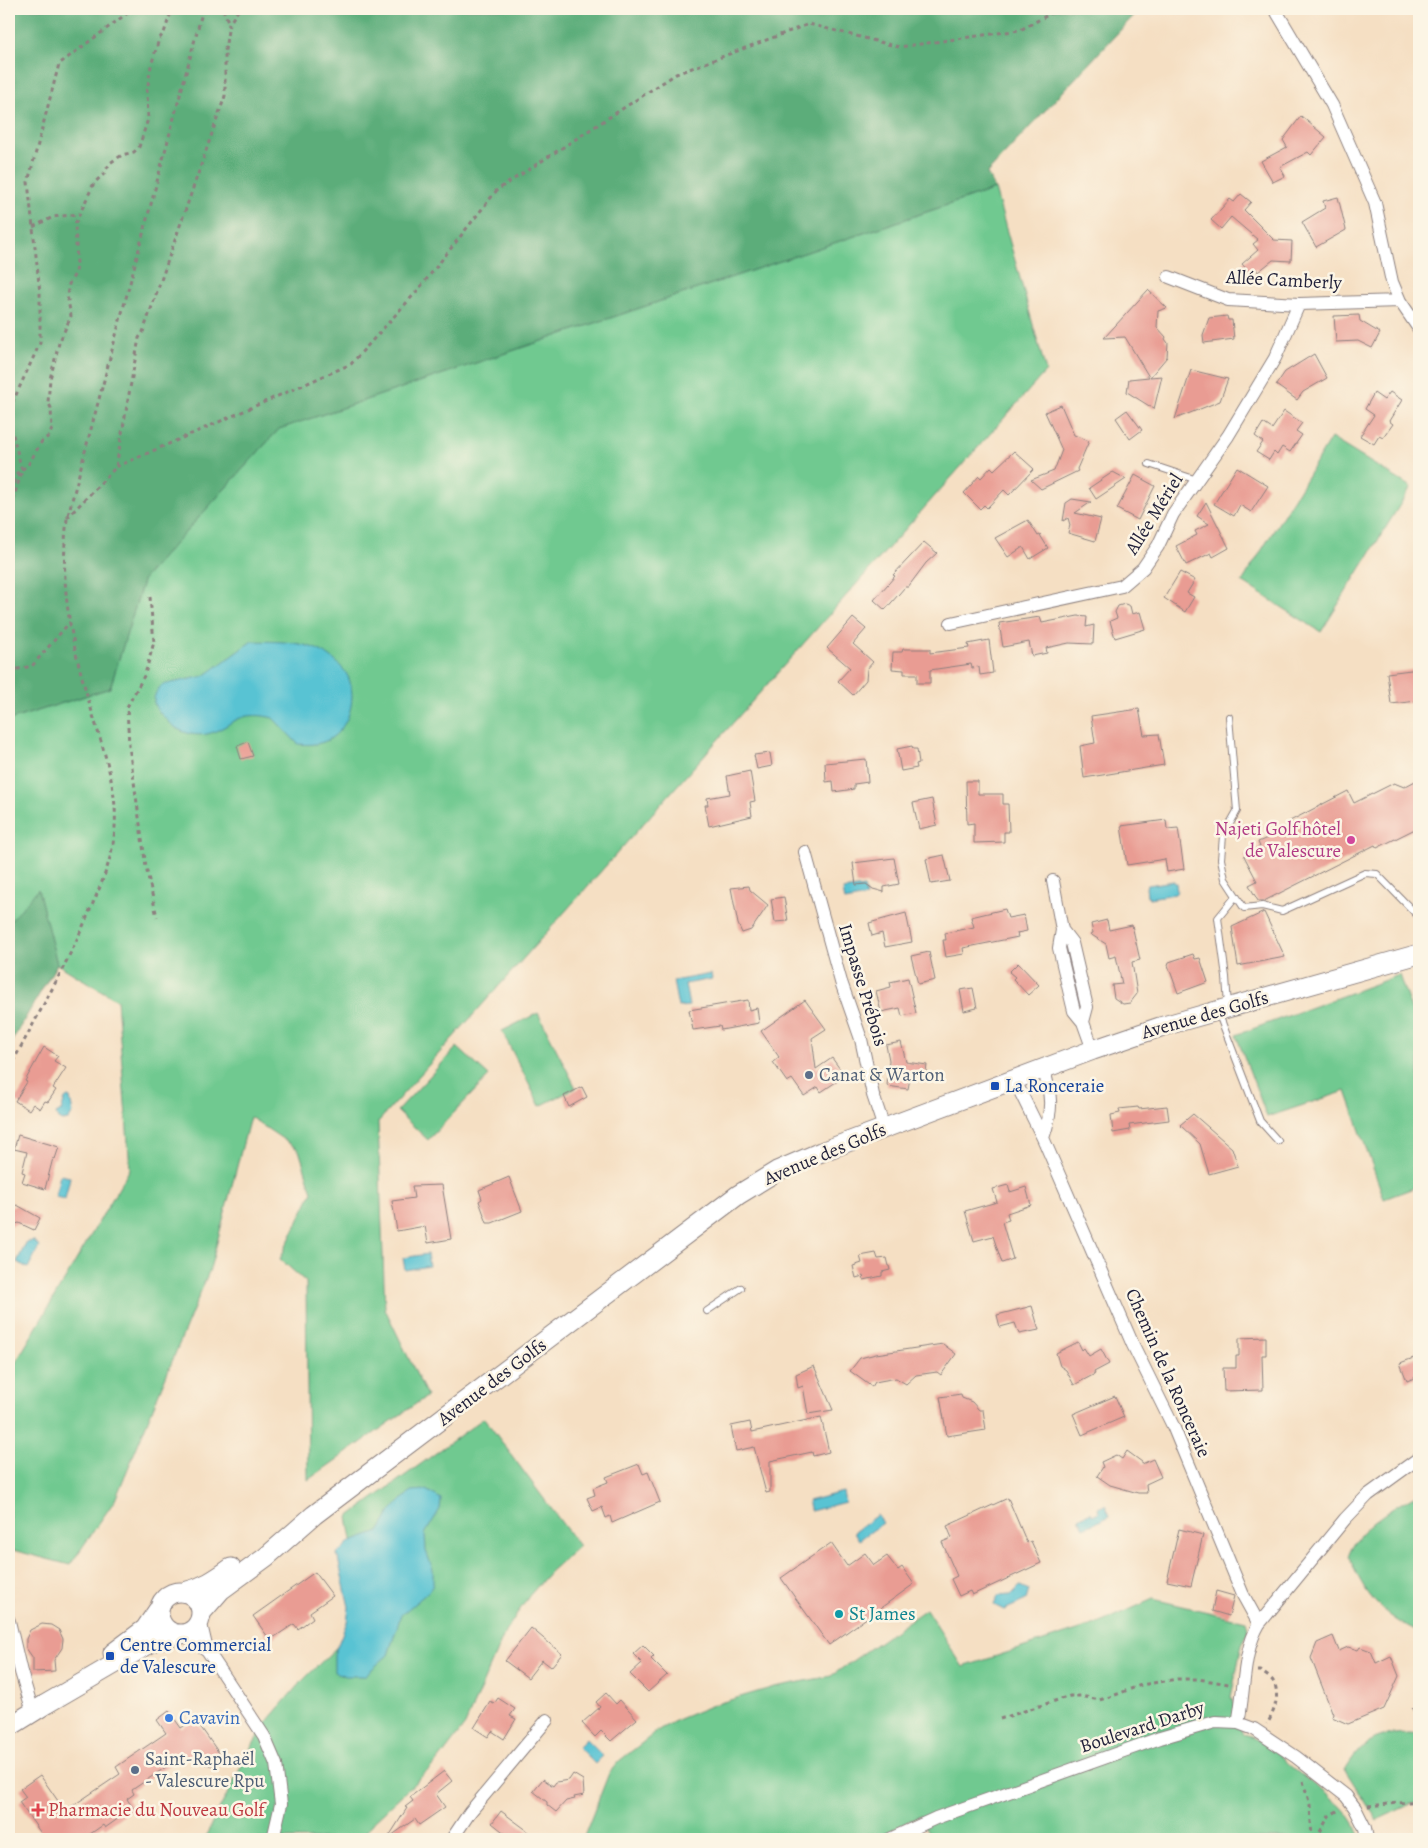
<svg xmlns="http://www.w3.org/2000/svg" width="1428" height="1848" viewBox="0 0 1428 1848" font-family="Alegreya,serif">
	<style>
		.green { fill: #6fc990; stroke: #487666 }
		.forest { fill: #5bad7a; stroke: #3e685a }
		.water { fill: #58c3d3; stroke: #3d7287 }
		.building { fill: #e99c93 }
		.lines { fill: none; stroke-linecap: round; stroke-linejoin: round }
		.service-casing { stroke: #8c807f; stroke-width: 8 }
		.minor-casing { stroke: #8c807f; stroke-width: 14 }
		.secondary-casing { stroke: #8c807f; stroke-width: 21 }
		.path { stroke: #8c807f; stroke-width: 3; stroke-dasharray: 4 4; stroke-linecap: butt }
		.service { stroke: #fff; stroke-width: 6 }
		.minor { stroke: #fff; stroke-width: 12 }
		.secondary { stroke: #fff; stroke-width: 19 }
		.hotel-dot { fill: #d1479c; stroke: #fcf5e5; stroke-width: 2 }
		.service-dot { fill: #5c6f8a; stroke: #fcf5e5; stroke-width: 2 }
		.transit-dot { fill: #1a4fb4; stroke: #fcf5e5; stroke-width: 2 }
		.culture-dot { fill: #0f9aa8; stroke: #fcf5e5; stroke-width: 2 }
		.shop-dot { fill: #3f7fe0; stroke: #fcf5e5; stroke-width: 2 }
		.health-dot { fill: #e0444e; stroke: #fcf5e5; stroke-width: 2 }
		.labels { text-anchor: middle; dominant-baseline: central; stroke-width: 5; stroke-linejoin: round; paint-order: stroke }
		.street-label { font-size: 19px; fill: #22223b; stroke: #fcf5e5 }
		.hotel-label { font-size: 19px; fill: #b23c85; stroke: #fcf5e5; text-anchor: end }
		.service-label { font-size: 19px; fill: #4e5e75; stroke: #fcf5e5; text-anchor: start }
		.transit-label { font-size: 19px; fill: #164399; stroke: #fcf5e5; text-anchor: start }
		.culture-label { font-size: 19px; fill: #0d838f; stroke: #fcf5e5; text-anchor: start }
		.shop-label { font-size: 19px; fill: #366cbe; stroke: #fcf5e5; text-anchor: start }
		.health-label { font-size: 19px; fill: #be3a42; stroke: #fcf5e5; text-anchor: start }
	</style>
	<rect width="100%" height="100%" fill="#fcf5e5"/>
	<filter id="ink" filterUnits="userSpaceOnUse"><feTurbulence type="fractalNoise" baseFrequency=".02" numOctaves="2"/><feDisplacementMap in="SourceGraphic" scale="10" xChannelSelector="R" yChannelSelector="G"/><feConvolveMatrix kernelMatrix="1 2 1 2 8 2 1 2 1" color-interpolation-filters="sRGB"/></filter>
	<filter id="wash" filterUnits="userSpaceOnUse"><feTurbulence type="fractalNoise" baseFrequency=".0096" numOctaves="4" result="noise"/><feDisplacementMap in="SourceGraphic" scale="20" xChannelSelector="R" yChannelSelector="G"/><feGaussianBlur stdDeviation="1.12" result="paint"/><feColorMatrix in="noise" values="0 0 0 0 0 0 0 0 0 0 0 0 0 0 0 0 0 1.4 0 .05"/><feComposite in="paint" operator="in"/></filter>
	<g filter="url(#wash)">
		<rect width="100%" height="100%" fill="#f5dfc3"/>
		<!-- green -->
		<path class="green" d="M995,189L1046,371L378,1122L385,1309L427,1396L308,1480L306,1282L280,1259L312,1192L299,1150L250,1117L210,1269L115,1500L70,1565L9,1549V1374L130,1169L117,1000L57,964L38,890L9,923V720L110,688L144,578L279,429Z
			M1331,438L1411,487L1321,632L1242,582Z
			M1399,975L1419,1032V1186L1384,1199L1346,1091L1267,1117L1236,1035Z
			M538,1013L576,1088L540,1106L502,1031Z
			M457,1047L489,1076L428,1140L397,1111Z
			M484,1418L579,1546L551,1571L529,1596L505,1632L465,1725L437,1762L373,1822L362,1839H204L252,1746L269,1719L299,1684L352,1632L361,1592L348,1517Z
			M1419,1493V1633C1378,1612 1367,1597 1348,1556C1358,1526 1393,1508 1419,1493Z
			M1153,1599L1246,1621L1249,1631L1242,1644L1231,1697L1244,1735C1268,1741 1277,1755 1295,1770C1319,1789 1353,1807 1360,1839H931L920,1815L875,1839H583L609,1773L619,1761L660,1729L679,1719L713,1705L774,1687L831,1676L926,1609L963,1667L1102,1622Z
			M1410,1733L1419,1734V1803L1409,1805L1377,1820L1345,1770C1363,1740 1376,1734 1410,1733Z"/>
		<!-- forest -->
		<path class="forest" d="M9,9H1140L987,173L995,189L279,429L144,578L110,688L9,720Z
			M38,889L57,964L9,1046V923Z"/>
		<!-- water -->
		<path class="water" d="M252,641C277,642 304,640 326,654C334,659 346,670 349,679C357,701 348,729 328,740C318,745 308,745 298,744L273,718C263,715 248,714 238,719C231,722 225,727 218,730C201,739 181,735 168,721C164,717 158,712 155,706C152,698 156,691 162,685L204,676Z
			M1174,881V883H1176L1177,892L1175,894L1149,898V896H1147L1146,887L1148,885Z
			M864,887L866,897L845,901L843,890Z
			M711,974L712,979L685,984L689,1006L678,1007L673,981Z
			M68,1097L70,1098L73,1113L68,1120L62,1121L58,1119L56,1114L61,1111L65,1099Z
			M60,1175L70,1177L65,1199L55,1197Z
			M33,1240L39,1247L28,1268L17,1262L27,1241L30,1242Z
			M427,1254L429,1266L405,1270L403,1258Z
			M426,1490L441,1499L440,1509L425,1534L426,1551L433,1570V1585L428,1592L401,1615L388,1655L364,1676H346L334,1672V1654L347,1622L349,1607L337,1554L348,1543L379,1532L392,1510L411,1491Z
			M843,1492L845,1502L811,1511L808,1501Z
			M1105,1505L1110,1516L1084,1528L1079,1518L1091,1512L1092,1515L1099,1512L1098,1508Z
			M877,1515L883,1523L859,1540L854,1532Z
			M1020,1586L1029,1590L1026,1600L1004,1610L994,1605L998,1596L1011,1595Z
			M586,1739L603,1756L595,1764L578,1747Z"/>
		<g id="blocks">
			<!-- building -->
			<path class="building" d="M1301,116L1326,137L1311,155L1308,152L1280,167L1285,176L1273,182L1261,161L1287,147L1283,140Z
				M1241,194L1251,202L1244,210L1274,240L1292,241L1291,261L1273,260L1258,272L1256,269L1250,273L1242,264L1258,250L1253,244L1258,240L1231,217L1221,229L1211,220L1230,199L1234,202Z
				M1338,197L1346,230L1316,247L1302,222L1325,208L1323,201Z
				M1148,290L1167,308L1158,311L1157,327L1166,337L1165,339L1168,343L1167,357L1150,377L1162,376L1154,409L1127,392L1129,379L1149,377L1125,337L1104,338Z
				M1359,315L1360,321L1380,333L1372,348L1358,341L1336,342L1334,316Z
				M1227,316L1228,320H1232L1234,339L1204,343L1203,335L1209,318Z
				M1314,354L1327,378L1303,392L1297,400L1276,385L1285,372Z
				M1191,370L1228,379L1220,401L1175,419Z
				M1390,392L1402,400L1389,421L1393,424L1383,438L1379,436L1374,444L1360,436L1374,415L1365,409L1374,393L1384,400Z
				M1061,405L1074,435L1089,441L1077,469L1078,471L1041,489L1031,480L1054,471L1062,450L1045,412Z
				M1127,410L1142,430L1130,439L1116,418Z
				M1284,411L1302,423L1296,431L1302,435L1290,452L1282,447L1277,455L1274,452L1269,460L1256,452L1263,442L1255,436L1263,423L1272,429Z
				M1014,451L1034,469L1009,495L1004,490L987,508L984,505L980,509L964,493L979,476L981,478L991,467L994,470Z
				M1237,467L1268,486L1251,512L1240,505L1234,516L1214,504Z
				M1113,472L1126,479L1096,499L1089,488Z
				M1135,475L1155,486L1138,520L1117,509Z
				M1072,499L1091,502L1075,513L1101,519L1095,541L1068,533L1070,525L1068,518L1063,521L1066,503Z
				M1206,502L1229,548L1213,557L1211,553L1186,565L1176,546L1197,535L1195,531L1209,524L1197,516Z
				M1028,520L1038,536L1040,535L1048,548L1030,559L1023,547L1008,557L995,538Z
				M924,542L937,553L926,563L908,587H905L885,610L874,600L895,576L893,575Z
				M1180,572L1195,580L1187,593L1194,597L1185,612L1164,598Z
				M1125,604L1130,606L1132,614L1140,612L1145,629L1115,638L1110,621L1117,618L1115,612L1118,606Z
				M1078,616L1087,617L1086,627L1094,625L1093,644L1069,643L1046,648L1047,653L1032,656L1029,642L1003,647L999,623L1040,617L1042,623Z
				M853,618L866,629L853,644L873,662L867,669L866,680L853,695L838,681L850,668L827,648Z
				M989,640L993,673L980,675L979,667L972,668L971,664L930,670V683H917V674H904V670L892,669L893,652H902L903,649H930V653L969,648L968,644Z
				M1419,669V697H1416L1417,701L1391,704L1387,673Z
				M1139,709L1144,735L1159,734L1164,765L1084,778L1080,746L1095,743L1091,716Z
				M248,742L253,756L241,759L237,746Z
				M912,746L913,749H917L919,763L916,764L917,768L901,771L897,749Z
				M770,753L772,766L757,769L754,755Z
				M866,759L868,782L854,784V789L834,792L833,781L826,782L825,763Z
				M750,771L755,801L750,802L752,816L709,826L705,805H708L707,798L730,794L727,776Z
				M1419,779V827L1377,848L1375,845L1264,901H1258L1249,885L1257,881L1244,856L1260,847L1258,842L1293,827L1290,821L1348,791L1354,803L1394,783L1404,787Z
				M966,781H978V794H1003V804H1008L1009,832H1004V842L974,843V823L967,824Z
				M932,799L937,825L919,829L913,803Z
				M1166,820L1167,829L1178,828L1184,869L1167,872L1165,859L1127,865L1121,826Z
				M944,855L950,881L931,884L926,859Z
				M894,858L899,884L884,887V892L873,889L866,884L856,885L853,863Z
				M749,886L750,890L768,905L751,930L742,933L738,924L731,888Z
				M784,897L788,921L775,922L771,899Z
				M1005,909L1008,918L1024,915L1027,931L1017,933L1018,937L963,948L964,954L946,957L943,940H946L945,933L974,927L971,917Z
				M1264,912L1285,957L1238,966L1232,927Z
				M906,913L912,942L885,947L882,933L872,936L869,923Z
				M1107,920L1109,930L1132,925L1140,960L1132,962L1137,994L1130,1003L1123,1004L1114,998L1112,985L1122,984L1116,956L1109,958L1106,944L1090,934L1093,933L1091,924Z
				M929,952L935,980L918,984L911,956Z
				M1193,954L1195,959L1200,958L1208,982L1178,993L1168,965L1169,962Z
				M1018,963L1039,985L1028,995L1013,979L1015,977L1009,972Z
				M908,978L916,1013L902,1016L900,1008L881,1012L876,991L891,987L890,982Z
				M973,988L977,1008L964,1011L960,990Z
				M748,1000L749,1010L757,1008L759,1023L721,1030L720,1026L693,1030L689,1010Z
				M805,1000L826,1029L812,1038L816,1069L832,1058L845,1076L821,1092L818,1087L804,1096L792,1079L787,1082L773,1062L779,1057L761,1031Z
				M901,1042L906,1062L927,1065L925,1079L910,1078L908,1089L887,1086L889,1060L886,1045Z
				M44,1047L58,1056L54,1061L66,1068L53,1088L56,1090L48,1102L45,1101L40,1109L33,1104L29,1110L15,1101L27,1082L25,1081Z
				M582,1087L587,1097L569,1107L564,1096Z
				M1167,1106L1169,1120L1129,1125L1130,1130L1113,1133L1111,1115L1120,1113L1119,1109L1138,1107L1139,1109Z
				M1193,1114L1232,1148L1238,1166L1209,1174L1200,1144L1180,1125Z
				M18,1135L59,1147L55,1159L53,1158L45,1189L22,1182L25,1173L22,1172L27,1152L14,1149Z
				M509,1177L522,1211L492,1223H487L479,1201L482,1199L479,1190Z
				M442,1185L451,1239L428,1243L425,1226L397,1231L392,1201L414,1198L412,1186Z
				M1008,1185L1010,1192L1026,1187L1031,1205L1007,1213L1009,1220L1002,1222L1013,1259L1002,1263L993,1236L974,1241L965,1211L997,1202L993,1189Z
				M17,1205L40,1218L34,1230L19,1223L9,1226V1208Z
				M876,1253L878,1259L887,1258L890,1270L882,1272V1276L864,1280L863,1276L856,1278L853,1266L862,1263L860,1256Z
				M1032,1306L1039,1330L1019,1334L1015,1323L1000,1327L997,1315Z
				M1266,1337V1355H1262L1263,1390L1224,1391L1223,1368H1236V1356H1239V1338Z
				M1078,1342L1082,1350L1084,1348L1089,1356L1101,1349L1109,1364L1094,1372L1095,1374L1074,1385L1066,1370L1060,1366L1056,1353Z
				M943,1344L956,1354L941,1375L937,1372L916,1375L906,1384L896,1378L875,1382L872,1387L850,1371L860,1358L876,1354Z
				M1419,1356V1376L1407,1381L1400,1363Z
				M814,1366L833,1410L808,1414L803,1386L798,1388L796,1374Z
				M961,1394L962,1398L972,1402L979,1410H983L986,1430L947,1436L940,1397Z
				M1115,1396L1124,1417L1082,1435L1073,1414Z
				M821,1417L829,1452L813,1456L812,1452L770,1461V1492L766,1493L754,1447L736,1451L731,1426L750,1422L752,1432Z
				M1127,1451L1142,1462V1464L1153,1459L1161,1477L1146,1484L1147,1493H1138L1110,1485L1097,1476L1103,1467L1101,1462L1116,1455L1122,1459Z
				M639,1464L643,1474L648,1472L660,1502L612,1523L610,1516L606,1518L602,1507L593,1511L587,1498L595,1495L593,1488L608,1482L606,1477Z
				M1008,1498L1027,1543L1031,1541L1041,1563L972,1595L970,1591L959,1596L951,1579L957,1576L942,1542L952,1538L947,1526Z
				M1179,1529L1203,1535L1191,1586L1167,1581Z
				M831,1543L847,1566L865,1553L874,1565L887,1556L898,1570L902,1567L914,1584L829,1645L781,1578Z
				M315,1572L333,1596L310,1612L313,1618L298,1629L294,1624L270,1640L253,1616Z
				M1216,1591L1234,1596L1229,1616L1212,1611Z
				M42,1624L51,1625L59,1630L63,1639L62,1648L54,1660L55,1671L33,1672V1658L26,1648V1639L30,1630Z
				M531,1628L562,1654L551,1667L542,1660L528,1678L505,1661Z
				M1333,1636L1339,1651L1348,1647L1358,1650L1360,1647L1371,1651L1376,1663L1391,1656L1399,1676L1384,1709L1348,1724L1332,1717L1333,1714L1311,1658L1317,1643Z
				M643,1645L654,1656L651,1659L667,1675L648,1692L630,1674L642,1663L633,1654Z
				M606,1693L616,1704L620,1700L637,1719L611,1741L601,1731L595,1737L582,1723L600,1707L596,1702Z
				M498,1698L515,1709L510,1716L516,1719L504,1739L492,1731L488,1737L474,1728L490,1702L494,1704Z
				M169,1711L181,1728L195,1719L221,1756L214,1766L196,1762L192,1757L189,1759L185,1754L132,1790L134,1794L127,1799L133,1808L105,1828L103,1825L83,1839H45L19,1802L26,1797L20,1789L40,1775L65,1811L120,1774L116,1767L166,1733L157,1720Z
				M444,1771L452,1781L436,1794L445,1807L419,1825L415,1819L388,1838L407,1808L405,1807L413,1801L410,1797Z
				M573,1774L583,1780L584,1795L574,1797L575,1799L566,1801L556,1812L547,1805V1802L533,1791L543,1779L553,1786L556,1782L569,1780Z
				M501,1811L528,1831L521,1839H512L492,1823Z"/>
		</g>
	</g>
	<g filter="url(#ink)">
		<use href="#blocks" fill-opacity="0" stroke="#8c807f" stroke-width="1"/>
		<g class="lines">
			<!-- service casing -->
			<g class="service-casing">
				<path id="service" d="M1149,464L1197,480
					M1229,717L1237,811L1223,836L1221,859L1225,879L1244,908L1262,906L1282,911L1365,873L1377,874L1419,917
					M1228,1006L1226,977L1218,918L1236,896
					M1218,1012L1260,1121L1278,1141
					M707,1311L741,1288"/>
			</g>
			<!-- minor casing -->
			<g class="minor-casing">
				<path id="minor" d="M1275,9L1332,105L1375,203L1392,282L1400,301L1419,329
					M1169,277L1228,300L1299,304L1400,301
					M951,623L1122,586L1143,568L1158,546L1173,514L1228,436L1275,358L1299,304
					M805,852L841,982L861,1039L873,1095L884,1128
					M1053,881L1062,930L1059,948L1074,1011L1083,1022L1093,1050
					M1062,930L1072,943L1087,1007L1083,1022
					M1043,1068C1052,1096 1053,1109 1043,1138
					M1014,1079L1043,1138L1133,1345L1173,1426L1243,1595L1259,1624
					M200,1620L207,1650L264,1736L276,1764L281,1804L273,1839
					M9,1621L21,1672L33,1712
					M183,1634L207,1650
					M1238,1723C1245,1691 1242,1653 1259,1624L1345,1519L1368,1495L1419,1458
					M452,1839L470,1812L547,1720
					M890,1839L936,1818L1160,1738L1215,1722L1238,1723L1254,1729L1296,1757L1346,1796L1355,1808L1365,1828L1367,1839"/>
			</g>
			<!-- secondary casing -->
			<g class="secondary-casing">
				<path id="secondary" d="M159 1613a21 21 0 1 1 42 0a21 21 0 1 1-42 0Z
					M184,1592C202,1588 216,1579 231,1568
					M201,1613L221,1590L266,1557L314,1515L738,1195L777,1171L821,1152L1093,1050L1160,1027L1419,954
					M113,1653L145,1629L158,1610
					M9,1727L46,1704L154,1641L177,1634"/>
			</g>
			<!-- path -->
			<path class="path" d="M223,9L229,24
				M33,227L53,217L79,214
				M9,410L40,343V293L28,182L59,64L133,9
				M9,419L22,471L9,512
				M116,467L351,364L418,290L497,190L676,74L809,24L899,47L1020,30L1059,9
				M9,479L28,465L42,441L49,436L52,429L51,408L48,402L50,379L59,343L71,316L67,295L69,284L76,272L77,264L75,224L94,183L103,175L110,163L122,155L134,152L139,147L148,119L147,91L151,66L159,39L164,33L172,9
				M9,490L20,473
				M67,518L116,467L139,338L143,332L225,96V50L229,24L239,9
				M150,597L154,642L145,674L127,707L129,746L146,867L157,917
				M9,671L32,666L70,622
				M9,1069C37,1016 67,965 90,910C102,883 113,858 115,827C118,786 101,744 90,705C71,642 59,585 67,519L203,9
				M1258,1671H1261C1264,1674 1270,1677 1273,1681C1281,1693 1274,1713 1267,1724
				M1413,1708L1419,1723
				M1000,1719L1070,1696H1081L1099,1700L1110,1697L1141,1685L1177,1679H1198L1229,1684
				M1303,1781L1310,1805L1312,1839
				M1368,1806L1419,1801
				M1316,1839L1329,1816L1339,1810"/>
			<!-- service -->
			<use href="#service" class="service"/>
			<!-- minor -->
			<use href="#minor" class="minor"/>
			<!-- secondary -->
			<use href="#secondary" class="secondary"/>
		</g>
	</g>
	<!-- markers -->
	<circle class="hotel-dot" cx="1351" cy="840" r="5"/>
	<g class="service-dot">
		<circle cx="809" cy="1075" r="5"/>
		<circle cx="135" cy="1770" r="5"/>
	</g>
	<g class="transit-dot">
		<rect x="990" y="1081" width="10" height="10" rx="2.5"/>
		<rect x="105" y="1651" width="10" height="10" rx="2.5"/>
	</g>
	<circle class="culture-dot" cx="839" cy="1614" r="5"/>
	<circle class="shop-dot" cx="169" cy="1718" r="5"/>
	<path class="health-dot" d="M35.5 1802.5h5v5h5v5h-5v5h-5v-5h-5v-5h5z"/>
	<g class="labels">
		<!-- street labels -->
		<g class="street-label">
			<text transform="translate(1284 280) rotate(3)">Allée Camberly</text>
			<text transform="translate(1154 514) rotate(-58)">Allée Mériel</text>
			<text transform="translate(863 985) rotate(73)">Impasse Prébois</text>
			<text transform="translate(1205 1015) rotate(-16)">Avenue des Golfs</text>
			<text transform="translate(825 1154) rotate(-23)">Avenue des Golfs</text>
			<text transform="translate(1168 1373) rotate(66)">Chemin de la Ronceraie</text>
			<text transform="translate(492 1382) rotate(-37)">Avenue des Golfs</text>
			<text transform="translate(1142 1727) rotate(-18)">Boulevard Darby</text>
		</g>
		<!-- hotel labels -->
		<g class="hotel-label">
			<text x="1341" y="829">Najeti Golf hôtel<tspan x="1341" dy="22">de Valescure</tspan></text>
		</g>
		<!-- service labels -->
		<g class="service-label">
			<text x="819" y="1075">Canat &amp; Warton</text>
			<text x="145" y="1759">Saint-Raphaël<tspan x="145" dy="22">- Valescure Rpu</tspan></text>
		</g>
		<!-- transit labels -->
		<g class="transit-label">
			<text x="1005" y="1086">La Ronceraie</text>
			<text x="120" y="1645">Centre Commercial<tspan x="120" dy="22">de Valescure</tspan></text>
		</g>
		<!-- culture labels -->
		<g class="culture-label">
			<text x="849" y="1614">St James</text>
		</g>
		<!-- shop labels -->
		<g class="shop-label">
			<text x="179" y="1718">Cavavin</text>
		</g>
		<!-- health labels -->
		<g class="health-label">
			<text x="48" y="1810">Pharmacie du Nouveau Golf</text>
		</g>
	</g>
	<!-- margin -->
	<rect width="1428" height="1848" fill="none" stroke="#fcf5e5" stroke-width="30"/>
</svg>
